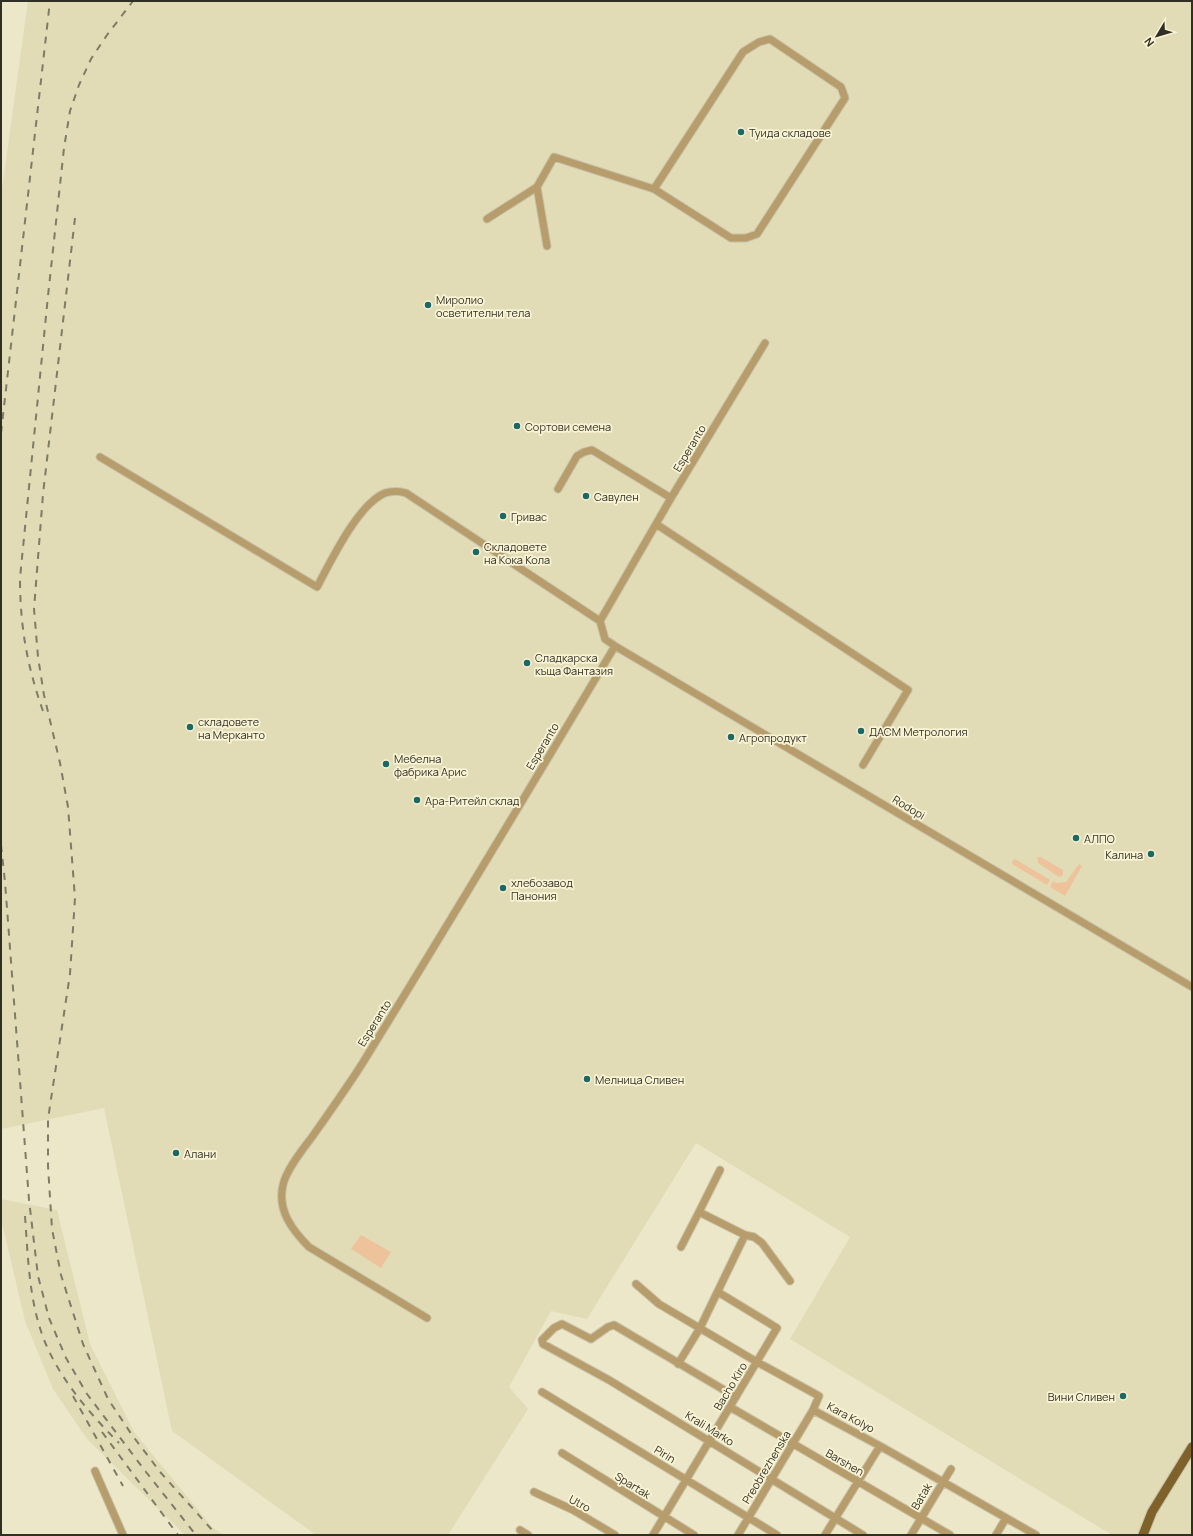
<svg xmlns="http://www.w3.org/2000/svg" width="1193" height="1536" viewBox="0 0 1193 1536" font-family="Manrope,sans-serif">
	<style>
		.built { fill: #e1dbb6 }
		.green { fill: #eec39c }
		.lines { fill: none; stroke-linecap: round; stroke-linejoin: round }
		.minor-casing { stroke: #c7c2a7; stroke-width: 9 }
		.major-casing { stroke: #c7c2a7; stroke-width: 11 }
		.minor { stroke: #b79c6c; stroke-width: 7 }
		.major { stroke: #7e622a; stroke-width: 9 }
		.rail { stroke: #7e7b67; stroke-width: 2; stroke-dasharray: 7 7; stroke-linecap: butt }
		.poi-dot { fill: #1c6865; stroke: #f9f4d5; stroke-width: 1.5 }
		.labels { text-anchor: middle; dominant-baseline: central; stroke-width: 3.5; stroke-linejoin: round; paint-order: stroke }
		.poi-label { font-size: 11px; fill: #312f23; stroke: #f9f4d5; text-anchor: start }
		.street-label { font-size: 11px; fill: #312f23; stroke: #f9f4d5 }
	</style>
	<rect width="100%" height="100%" fill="#ece7c8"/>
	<!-- built -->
	<path class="built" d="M28,1H1192V1535H1112L790,1339L850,1237L696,1143L587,1319L551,1311L509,1387L528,1409L448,1535H316L172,1431L104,1108L1,1129V196Z
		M1,1199L57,1210L90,1344L134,1432L212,1527L223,1535H185L87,1439L53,1389L25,1321L1,1219Z"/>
	<!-- green -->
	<path class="green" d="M1039,857H1041L1063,870V875L1059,877L1038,863L1037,858Z
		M1015,859L1050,880L1047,885L1012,864L1013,860Z
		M1079,864L1082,866L1065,896L1050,887L1053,881L1057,883L1066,882Z
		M361,1235L391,1252L381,1268L351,1249Z"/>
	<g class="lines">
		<!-- minor casing -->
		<g class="minor-casing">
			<path id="minor" d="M487,219L537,187
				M547,246L537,187L554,157L654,189L743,52L759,42L770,39L841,87L845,98L757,234L746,238H731L654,189
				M100,457L317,587C331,561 358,504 385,493C391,491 400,491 406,493L600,621
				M558,489L577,456L584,452L592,450L671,498
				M656,524L908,690L863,765
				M615,646L1192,987
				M720,1170L699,1212L745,1235
				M681,1247L699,1212
				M636,1284L659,1304L757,1362L819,1396L813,1410L880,1446L1036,1535
				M427,1318L309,1247C292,1230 277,1210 283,1185C286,1170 303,1149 312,1137C329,1113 346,1089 362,1064C448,925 532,785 615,646L605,639L600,621L671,498L765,343
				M678,1364L700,1328L745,1235L754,1237L762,1243L790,1281
				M542,1392L777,1535
				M736,1397L614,1325L608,1327L591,1339L562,1324L554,1328L542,1340L543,1344L609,1380L863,1535
				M730,1407L950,1535
				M562,1453L694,1535
				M95,1471L123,1535
				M534,1492L573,1510L615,1535
				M520,1530L528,1535
				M653,1535L777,1328L718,1292
				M738,1535L813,1410
				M825,1535L880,1446
				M911,1535L951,1469
				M996,1535L1006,1518"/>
		</g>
		<!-- major casing -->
		<g class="major-casing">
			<path id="major" d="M1143,1535L1152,1512L1192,1447"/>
		</g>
		<!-- minor -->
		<use href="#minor" class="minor"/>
		<!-- major -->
		<use href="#major" class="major"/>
		<!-- rail -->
		<path class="rail" d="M75,218L43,494L34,609L38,657L44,695L60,763L68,807L75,898L70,974L48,1119V1166L52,1229L61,1275L83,1344L108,1399L132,1435L161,1473L213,1531
			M1,433L50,1
			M43,711C27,666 20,626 20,578L48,296L64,148L70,111L79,85L91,59L107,35L133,1
			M1,845L5,882L29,1200L38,1276L49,1318L66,1358L87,1394L146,1472L196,1535
			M25,1216C28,1257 29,1299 43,1337C58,1377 89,1413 119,1443
			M73,1396L123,1486
			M102,1432L178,1535"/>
	</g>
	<!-- markers -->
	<g class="poi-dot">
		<circle cx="741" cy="132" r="4"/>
		<circle cx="428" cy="305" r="4"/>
		<circle cx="517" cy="426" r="4"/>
		<circle cx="586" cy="496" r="4"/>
		<circle cx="503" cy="516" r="4"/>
		<circle cx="476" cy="552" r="4"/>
		<circle cx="527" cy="663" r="4"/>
		<circle cx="190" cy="727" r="4"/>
		<circle cx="861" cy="731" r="4"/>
		<circle cx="731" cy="737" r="4"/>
		<circle cx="386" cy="764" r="4"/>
		<circle cx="417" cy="800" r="4"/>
		<circle cx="1076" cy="838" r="4"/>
		<circle cx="1151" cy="854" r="4"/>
		<circle cx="503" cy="888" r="4"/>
		<circle cx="587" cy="1079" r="4"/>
		<circle cx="176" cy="1153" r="4"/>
		<circle cx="1123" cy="1396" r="4"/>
	</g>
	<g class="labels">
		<!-- poi labels -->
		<g class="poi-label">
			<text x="749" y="132">Туида складове</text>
			<text x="436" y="299">Миролио<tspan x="436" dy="13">осветителни тела</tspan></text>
			<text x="525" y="426">Сортови семена</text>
			<text x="594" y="496">Савулен</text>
			<text x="511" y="516">Гривас</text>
			<text x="484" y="546">Складовете<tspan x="484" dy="13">на Кока Кола</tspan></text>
			<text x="535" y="657">Сладкарска<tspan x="535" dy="13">къща Фантазия</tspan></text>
			<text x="198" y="721">складовете<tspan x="198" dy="13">на Мерканто</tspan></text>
			<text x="869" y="731">ДАСМ Метрология</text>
			<text x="739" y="737">Агропродукт</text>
			<text x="394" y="758">Мебелна<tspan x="394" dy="13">фабрика Арис</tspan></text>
			<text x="425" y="800">Ара-Ритейл склад</text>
			<text x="1084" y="838">АЛПО</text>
			<text x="1143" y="854" text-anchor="end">Калина</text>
			<text x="511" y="882">хлебозавод<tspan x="511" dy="13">Панония</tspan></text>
			<text x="595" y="1079">Мелница Сливен</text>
			<text x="184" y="1153">Алани</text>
			<text x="1115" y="1396" text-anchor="end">Вини Сливен</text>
		</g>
		<!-- street labels -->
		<g class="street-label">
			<text transform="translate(689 448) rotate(-59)">Esperanto</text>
			<text transform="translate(542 746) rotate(-59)">Esperanto</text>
			<text transform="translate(909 807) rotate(31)">Rodopi</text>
			<text transform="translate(374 1023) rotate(-58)">Esperanto</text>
			<text transform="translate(730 1386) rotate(-59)">Bacho Kiro</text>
			<text transform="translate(851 1417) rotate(28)">Kara Kolyo</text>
			<text transform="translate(710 1428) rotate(32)">Krali Marko</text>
			<text transform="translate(665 1454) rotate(31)">Pirin</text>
			<text transform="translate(845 1462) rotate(30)">Barshen</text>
			<text transform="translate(766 1467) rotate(-59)">Preobrezhenska</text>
			<text transform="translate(633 1485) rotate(32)">Spartak</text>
			<text transform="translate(921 1496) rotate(-59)">Batak</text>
			<text transform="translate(580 1503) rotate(28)">Utro</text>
		</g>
	</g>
	<!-- border -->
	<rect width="1193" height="1536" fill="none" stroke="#312f23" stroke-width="4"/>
	<!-- north arrow -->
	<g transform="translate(1157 36) rotate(232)" stroke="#f9f4d5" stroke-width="3" paint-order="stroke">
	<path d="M0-3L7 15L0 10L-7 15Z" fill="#312f23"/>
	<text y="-6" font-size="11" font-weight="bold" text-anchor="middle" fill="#312f23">N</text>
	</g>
</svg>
